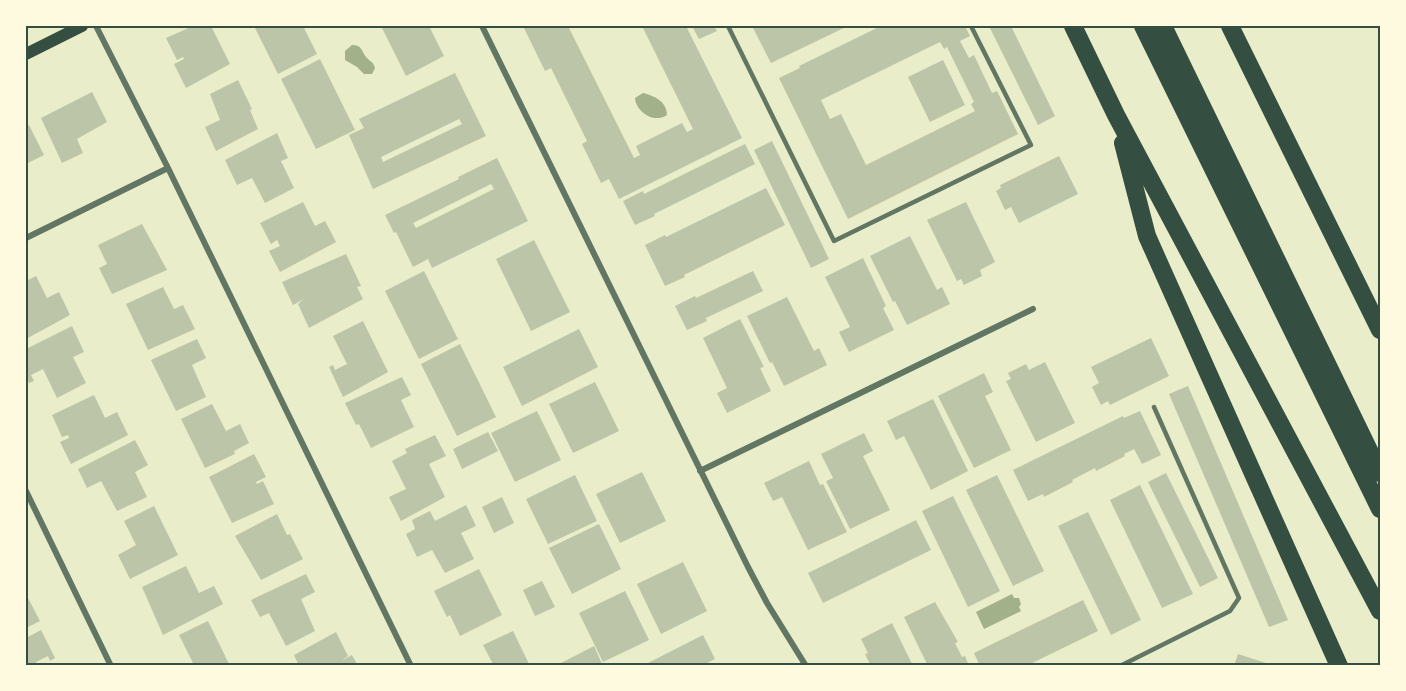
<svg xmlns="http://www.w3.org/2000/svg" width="1406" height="691" viewBox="0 0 1406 691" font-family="Inter,sans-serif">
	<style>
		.water { fill: #a3b18a }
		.building { fill: #bcc5a7; fill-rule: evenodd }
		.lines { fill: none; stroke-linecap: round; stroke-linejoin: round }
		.service { stroke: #617663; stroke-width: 4.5 }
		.minor { stroke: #617663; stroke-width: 6 }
		.secondary { stroke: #344e41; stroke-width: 12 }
		.motorway { stroke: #344e41; stroke-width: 18 }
		.neatline { fill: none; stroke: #344e41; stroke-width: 2 }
	</style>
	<rect width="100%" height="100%" fill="#e9edc9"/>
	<!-- water -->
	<path class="water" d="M352,45C362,45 361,50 366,57C370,62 373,61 375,68L372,74H364L357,67L345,60V51Z
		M643,93C655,96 667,102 667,115C654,124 636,112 635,98Z
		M1012,594L1014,598H1019L1021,604L1019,607L1021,611L984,629L976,612Z"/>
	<!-- building -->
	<path class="building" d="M193,26H211L230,64L186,88L174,64L184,59L183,57L177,60L166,38Z
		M254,26H303L317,54L278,74Z
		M381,26H429L444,56L406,76Z
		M523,26H568L634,158L640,155L636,146L682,123L687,132L693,129L642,26H686L742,138L619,199L609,179L601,183L582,144L587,141L551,68L545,71Z
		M692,26H714L717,31L699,39Z
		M752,26H848L771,63Z
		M881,26H965L970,36L960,41L969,58L974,55L992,93L997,91L1018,134L848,219L779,78L800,68L799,66ZM940,42L944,49L947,47L974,102L971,104L975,111L866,165L841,114L830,119L821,100Z
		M989,26H1011L1055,116L1038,125Z
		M320,59L355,130L316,149L281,79Z
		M943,60L965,105L930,122L908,77Z
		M455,73L486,136L373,189L349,135L364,128L359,119ZM459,119L462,124L383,162L381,157Z
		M238,80L252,109L250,110L258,129L216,151L205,127L220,120L210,94Z
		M92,92L107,122L77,139L83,153L62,163L41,118Z
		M29,125L44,155L26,164V127Z
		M277,133L288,158L281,161L294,188L265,203L252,178L237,185L225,160Z
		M772,141L829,259L811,268L754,150Z
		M745,144L755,164L654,214L655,216L635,225L623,201L643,191L644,194Z
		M1059,156L1078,194L1019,223L1011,207L1005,210L996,191L1001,188L1000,185Z
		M497,158L528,221L432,268L428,259L413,267L396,232L394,233L385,215L459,179L458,177ZM491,184L494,189L416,228L413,223Z
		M766,188L785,225L684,275L685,277L665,286L645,245L665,235L666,237Z
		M303,202L315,226L325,221L336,242L280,272L269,251L280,246L277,240L271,244L260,223Z
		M966,202L995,262L980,270L982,276L964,285L961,279L957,281L927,220Z
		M142,224L167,270L112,294L99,268L107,264L98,245Z
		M910,236L937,290L942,287L950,304L907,325L895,301L893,302L870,256Z
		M534,240L570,312L531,331L496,259Z
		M346,254L361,286L357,287L363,299L309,328L298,304L304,299L293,305L282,282Z
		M863,258L886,306L883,308L894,330L849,352L839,332L850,327L825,277Z
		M424,271L458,339L419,359L385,291Z
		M753,271L763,291L706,318L707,321L687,330L675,306L695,296L696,298Z
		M36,276L47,298L59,292L70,315L26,339V281Z
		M163,287L174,309L183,305L195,329L148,350L126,304Z
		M787,297L814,351L819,348L827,365L784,386L772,362L770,363L747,316Z
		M740,319L764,367L760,368L771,391L727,413L717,393L727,388L703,338Z
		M363,321L388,372L343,397L329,367L333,365L335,370L347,364L333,336Z
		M72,326L84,352L73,357L86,383L57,398L43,369L31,375L34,381L29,383L26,375V349Z
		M579,329L598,367L522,406L503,367Z
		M1151,338L1169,376L1110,405L1108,401L1101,405L1092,387L1099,383L1091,367Z
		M197,339L206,358L192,365L206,397L176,411L151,360Z
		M460,344L496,417L457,436L421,364Z
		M1045,362L1075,423L1036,442L1006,381L1011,379L1008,373L1026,364L1029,370Z
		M984,373L993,392L985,396L1011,450L974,468L938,396Z
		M402,377L411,395L401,400L414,427L371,448L359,424L356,425L345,403Z
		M595,382L619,431L573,453L549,404Z
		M1188,386L1288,620L1269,627L1169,394Z
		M94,395L105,418L117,412L128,435L71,464L60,442L69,438L68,435L62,437L52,415Z
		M933,399L968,471L931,490L904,436L896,440L887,421Z
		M212,404L226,431L240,424L249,443L234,451L235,454L205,468L181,419Z
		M537,411L561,460L515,482L491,433Z
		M1140,411L1161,455L1142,464L1134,449L1124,454L1125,456L1096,471L1095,468L1072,480L1073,482L1044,497L1043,494L1028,501L1013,470L1123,416L1124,418Z
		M488,432L498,451L462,469L453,449Z
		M864,433L873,451L863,456L890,510L850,529L826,481L833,478L821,454Z
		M435,435L446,456L429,464L445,497L401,521L389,497L406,489L392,461L407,453L405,449Z
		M135,440L148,465L135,472L147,497L117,511L101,481L87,488L78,469Z
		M254,454L266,477L256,482L257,484L263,481L274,504L232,523L209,477Z
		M809,461L820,485L823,484L847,532L808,550L782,497L773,501L764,483Z
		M642,472L666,521L620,543L596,494Z
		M1166,473L1218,578L1200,587L1148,482Z
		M575,475L597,521L548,544L526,499Z
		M997,475L1044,571L1013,586L966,490Z
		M1140,485L1193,594L1162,608L1110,500Z
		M953,496L1000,591L968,607L922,511Z
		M502,497L514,523L494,533L482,507Z
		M466,505L476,526L461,533L474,559L445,573L432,550L417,557L406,534L415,529L412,520L430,511L435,521Z
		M154,506L178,555L130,579L118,555L136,545L124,521Z
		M1088,512L1141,620L1111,635L1058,526Z
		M277,514L287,535L290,534L303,559L261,580L235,536Z
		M916,520L931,550L823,603L808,573Z
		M599,524L621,569L572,594L549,548Z
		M683,562L707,611L661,634L637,584Z
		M186,566L199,593L214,586L223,604L163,635L142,587Z
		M479,569L502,615L460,636L450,615L447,617L434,591Z
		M306,574L315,592L301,599L315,631L286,646L269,613L260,617L251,600Z
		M542,581L555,607L535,616L523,590Z
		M625,591L649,640L603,662L579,613Z
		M28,598L40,621L26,628V599Z
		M1083,600L1098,631L1026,666H980L974,653Z
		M935,602L958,642L955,643L962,657L965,656L969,666H928L904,617Z
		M208,621L230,666H188L193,663L179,635Z
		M892,623L913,666H871L865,654L868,653L861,639Z
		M41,630L55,658L50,661L48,656L36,662L38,666H26V638Z
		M513,631L530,666H494L483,645Z
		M336,632L348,656L341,661L352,655L358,666H299L294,655Z
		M703,635L715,659L701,666H642Z
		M594,646L603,666H562L561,663Z
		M1238,654L1272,665V666H1234Z"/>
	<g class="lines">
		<!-- service -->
		<path class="service" d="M728,26L834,241L1031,145L971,26
			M1120,666L1230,611L1239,598L1154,407"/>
		<!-- minor -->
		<path class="minor" d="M96,26L168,168L411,666
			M482,26L748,567L767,603L806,666
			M26,238L168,168
			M700,471L1033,309
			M26,491L111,666"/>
		<!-- secondary -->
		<path class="secondary" d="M26,54L82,26"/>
		<!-- motorway -->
		<path class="motorway" d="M1073,26L1116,115L1380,611
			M1143,26L1380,509
			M1163,26L1380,473
			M1230,26L1380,330
			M1123,143L1147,236L1339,666"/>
	</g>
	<!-- border -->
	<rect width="1406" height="691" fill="none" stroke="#fefae0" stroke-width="54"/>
	<rect x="27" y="27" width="1352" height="637" class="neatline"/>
</svg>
